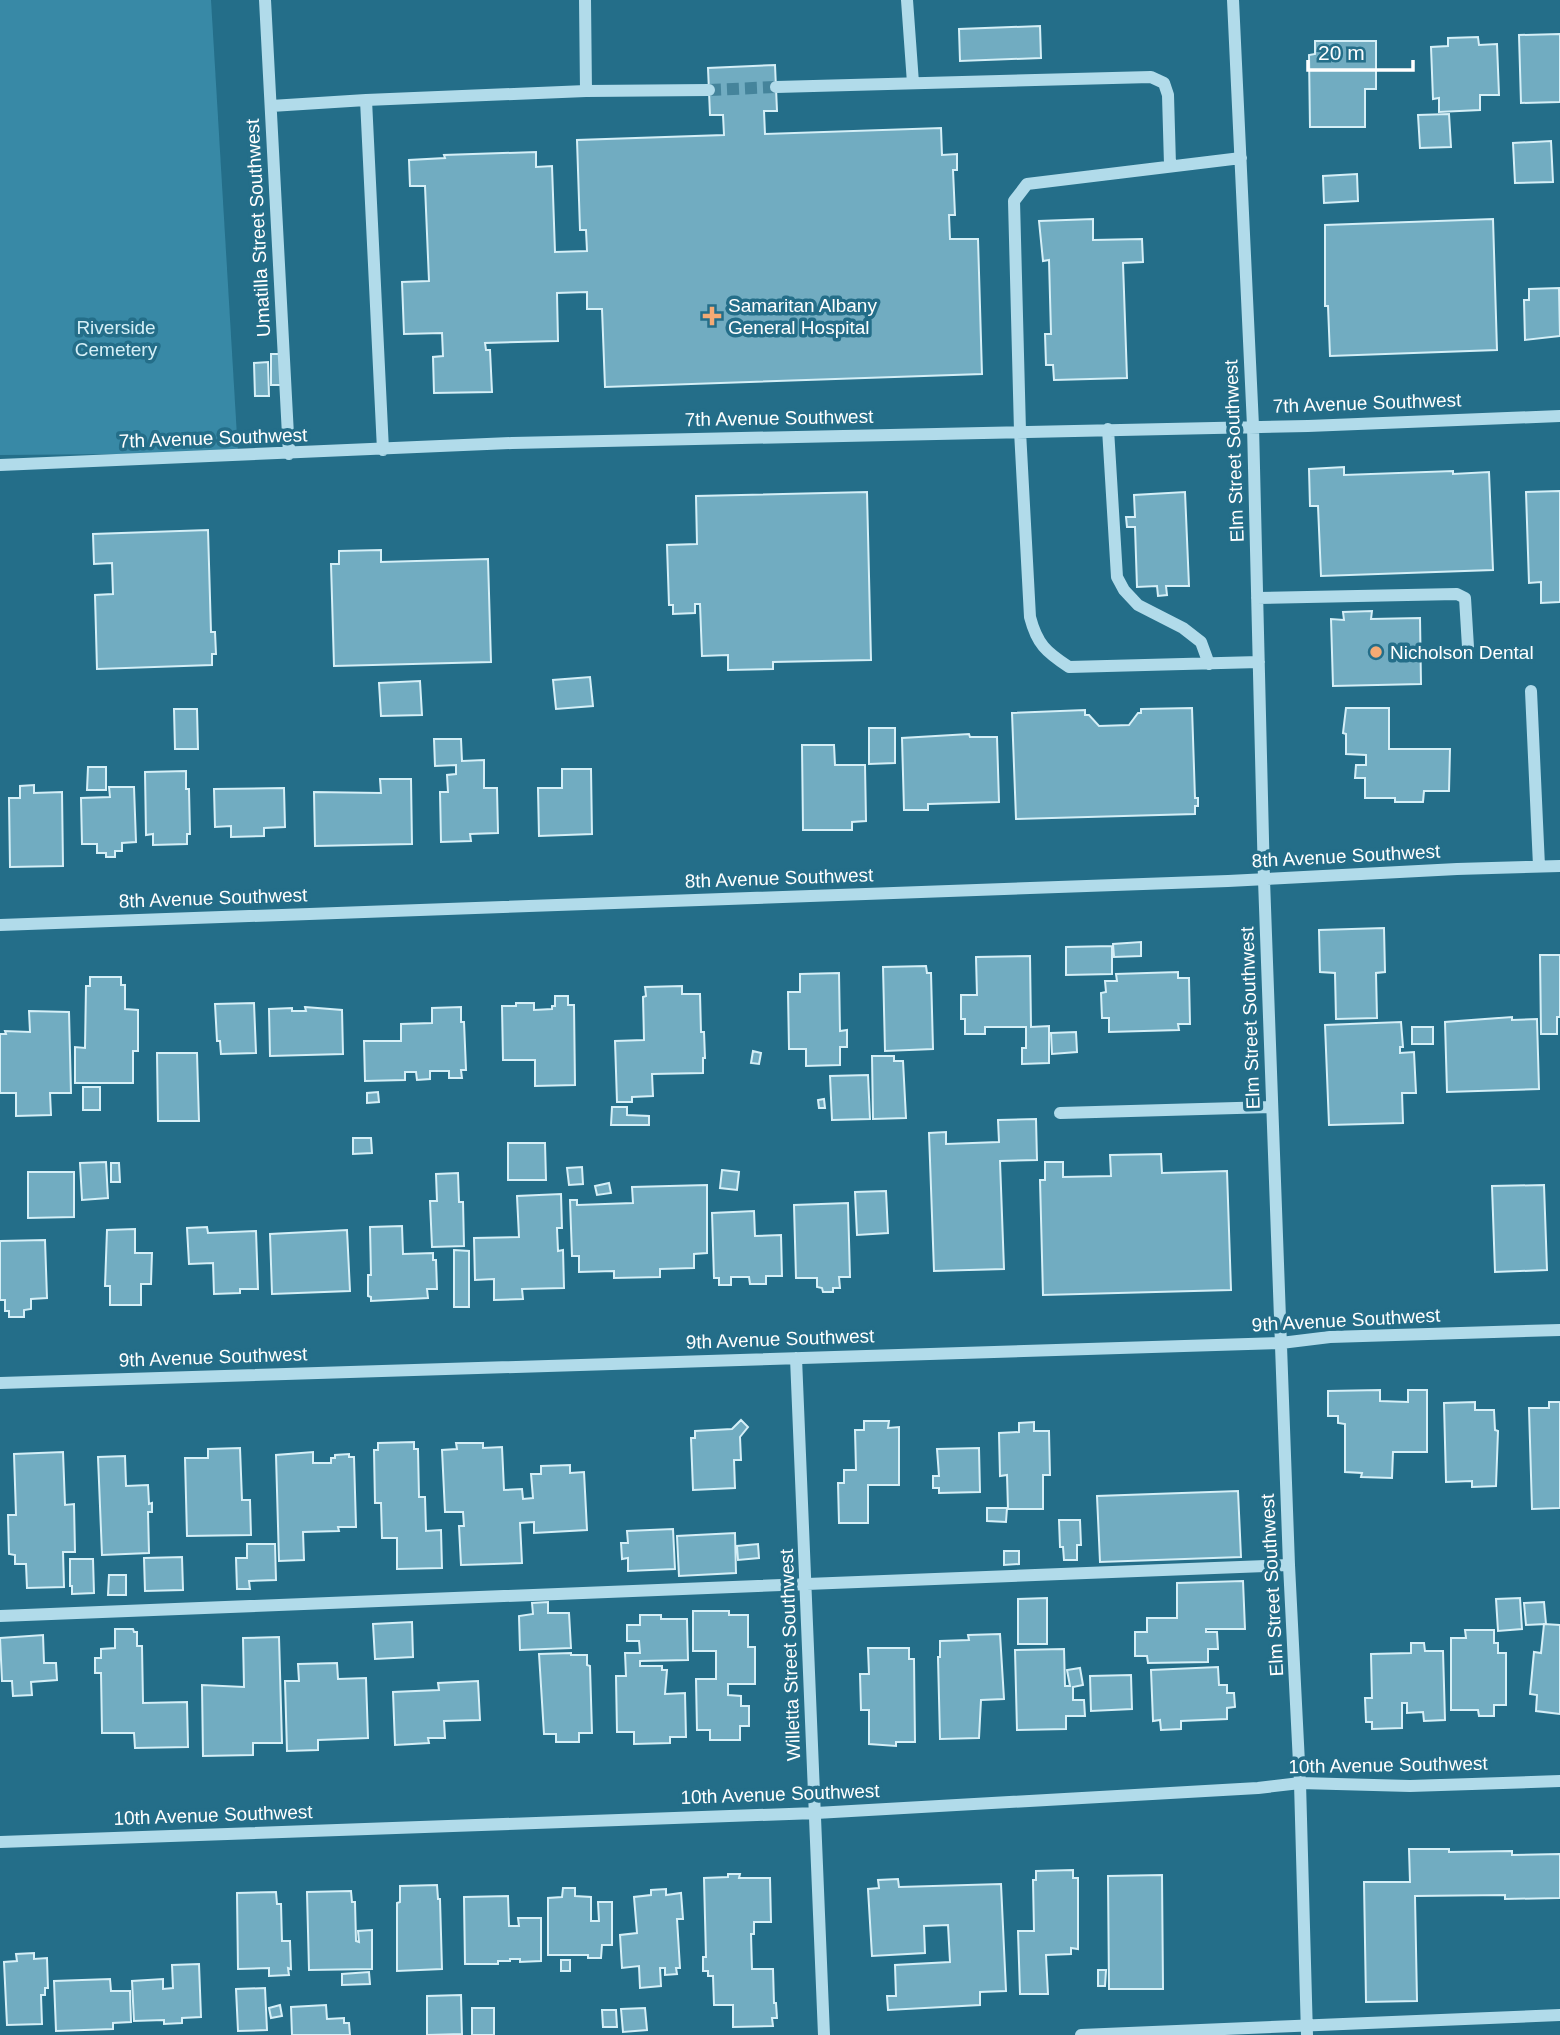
<svg xmlns="http://www.w3.org/2000/svg" width="1560" height="2035" viewBox="0 0 1560 2035" font-family="Arial,sans-serif">
	<style>
		.green { fill: #3889a6 }
		.building { fill: #71acc1; stroke: #d5eff7; stroke-width: 2 }
		.lines { fill: none; stroke-linecap: round; stroke-linejoin: round }
		.minor-tunnel { stroke: #45849b; stroke-width: 12; stroke-dasharray: 12 6; stroke-linecap: butt }
		.minor { stroke: #b1dbea; stroke-width: 12 }
		.poi-dot { fill: #f4aa74; stroke: #246e89; stroke-width: 2.5 }
		.labels { text-anchor: middle; dominant-baseline: central; stroke-width: 7; stroke-linejoin: round; paint-order: stroke }
		.street-label { font-size: 19px; fill: #fff; stroke: #246e89 }
		.poi-label { font-size: 19px; fill: #fff; stroke: #246e89; text-anchor: start }
		.park-label { font-size: 19px; fill: #d5eff7; stroke: #246e89 }
	</style>
	<rect width="100%" height="100%" fill="#246e89"/>
	<!-- green -->
	<path class="green" d="M0,0H211L238,453L0,455Z"/>
	<!-- building -->
	<path class="building" d="M1040,26L1041,58L960,61L959,29Z
		M1560,34V102L1521,103L1519,35Z
		M1478,37L1479,45L1497,44L1499,95H1480V110L1439,112V98L1433,99L1431,47L1448,46V38Z
		M1315,41H1376V89H1365V127H1310L1309,55L1315,54Z
		M775,65L777,111H764L765,134L941,128L942,155L957,154V170H953L955,215H949L950,239H978L982,374L605,387L602,309H587V292L557,293L558,341L485,343L486,350H490L492,392L434,393L433,357L443,356L442,333L404,334L402,282L429,281L425,186H410L409,160L445,158L444,155L536,152V167L552,166L555,252L587,251L586,230H580L577,140L724,135L723,115H710L708,68Z
		M1449,114L1451,147L1420,148L1418,115Z
		M1551,141L1553,182L1515,183L1513,143Z
		M1357,174L1358,201L1324,203L1323,176Z
		M1093,219V240L1142,239L1143,262L1123,263L1127,378L1054,380L1053,365H1046L1045,334H1051L1049,260L1043,261L1039,221Z
		M1493,219L1497,350L1330,356L1328,306H1325V225Z
		M1559,288L1560,336L1525,340L1524,300H1529V289Z
		M271,354H282L284,385H271Z
		M268,362L269,396H255L254,363Z
		M1344,467V475L1453,471V474L1489,472L1493,570L1321,576L1318,506H1310L1309,469Z
		M1560,491V602L1541,603V582L1529,583L1526,492Z
		M867,492L871,660L773,662V669L728,670V655L702,656L700,604H695V613L673,614V605H669L667,545L697,544L696,496Z
		M1185,492L1189,586H1166L1167,595L1158,596L1157,586L1137,587L1135,527H1127L1126,517H1135L1134,495Z
		M208,530L211,632H215L216,654H212V665L97,669L95,595L113,594L112,563L94,564L93,534Z
		M381,550V562L488,559L491,662L334,666L331,564H339V551Z
		M1372,611L1371,619L1420,618L1421,684L1333,686L1331,619L1344,620L1343,612Z
		M590,677L593,706L556,709L553,680Z
		M420,681L422,715L381,716L379,683Z
		M1192,708L1195,798H1198V806H1195V814L1016,819L1012,713L1085,710V715H1089L1099,726L1129,725L1138,713H1141V709Z
		M1346,708H1389V749H1450L1449,791H1424L1423,802H1395V798H1365V778H1355L1356,765H1366V755L1346,754V734L1343,733Z
		M174,709H197L198,749H175Z
		M869,728H895V763L869,764Z
		M969,734L970,737H997L999,802L928,804V810H904L902,738Z
		M434,739H461L462,761L484,760V788H497L498,833L470,834L471,841L441,842L440,792H448L447,775L456,774V765L435,766Z
		M802,745H834L835,765H865L866,821L852,822V830H803Z
		M88,767H106V790H87Z
		M562,769H591L592,834L539,836L538,788H562Z
		M186,771V789H189L190,834H187V844L153,845V834L146,835L145,772Z
		M380,779H411L412,844L315,846L314,792L381,793Z
		M34,785V793L62,792L63,866L10,867L9,798H20V786Z
		M109,787H134L136,842L122,843V851H115V857H106V853H97V844H82L81,798L110,797Z
		M284,788L285,827L264,828V836L231,837V826L215,827L214,789Z
		M1384,928L1385,972L1376,973L1377,1018L1336,1019L1335,973L1320,972L1319,930Z
		M1141,942V956L1114,957L1113,944Z
		M1112,946V974L1066,975V947Z
		M1540,955H1560V1017H1557V1034H1541Z
		M1030,956L1031,1027L1049,1026V1063L1022,1064V1048H1026V1027H985V1034H965V1019H961V995H977L976,957Z
		M926,966L927,973H931L933,1049L885,1051L883,967Z
		M1178,972V978H1189L1190,1024H1178L1179,1030L1109,1032V1018H1102L1101,993L1106,992L1105,981H1117L1116,974Z
		M839,973L840,1031L847,1030V1047H840V1065L806,1066V1049H789L788,992H800V974Z
		M90,977H121V985H125V1009L138,1010V1051H133V1083H75V1047L85,1048L86,986H90Z
		M682,986V994H700L701,1032H704L705,1058H703V1073L652,1074L653,1096L632,1097V1102H617L615,1041L644,1040L643,997L646,996L645,987Z
		M555,996H568V1005H574L575,1085L535,1086V1060H503L502,1006H516V1003H534V1010L552,1009V1006H555Z
		M254,1003L256,1053L221,1054L220,1041H217L215,1004Z
		M305,1007L342,1010L343,1054L270,1056L269,1009L292,1008V1011H306Z
		M461,1007V1022H464L466,1070H461L462,1078H449V1071H430V1079L417,1080L416,1072H405V1080L365,1081L364,1041H401V1024L432,1023V1008Z
		M29,1011L69,1012L71,1093H50L51,1115L16,1116V1093H0V1034H6L5,1031L30,1032Z
		M1512,1017V1020L1537,1019L1539,1089L1447,1092L1445,1022Z
		M1401,1022L1403,1047H1400V1053L1414,1052L1416,1093H1402L1403,1123L1329,1125L1325,1025Z
		M1412,1027H1433V1044H1412Z
		M1076,1032L1077,1052L1052,1054L1051,1033Z
		M753,1051L761,1053L759,1064L751,1063Z
		M157,1053H197L199,1121H158Z
		M872,1056H894V1061H903L906,1118L873,1119Z
		M868,1075L870,1119L832,1120L830,1076Z
		M83,1087H100V1110H83Z
		M378,1092L379,1102L367,1103V1093Z
		M824,1099L825,1108H819L818,1100Z
		M612,1107H627V1115L649,1116V1125H611Z
		M1036,1119L1037,1160L1000,1161L1004,1269L934,1271L929,1133L946,1132V1144L999,1142L998,1120Z
		M353,1138H371L372,1153L353,1154Z
		M508,1143H545L546,1180H508Z
		M1161,1154L1162,1173L1227,1171L1231,1290L1043,1295L1040,1180H1045V1162H1063V1177L1111,1176L1110,1155Z
		M106,1162L108,1198L82,1200L80,1163Z
		M111,1163H119L120,1182H111Z
		M582,1167L583,1184L569,1185L567,1168Z
		M722,1170L739,1172L737,1190L720,1188Z
		M28,1172H74V1217L28,1218Z
		M458,1173L459,1202H463L464,1246L432,1247L430,1201H437L436,1174Z
		M609,1183L611,1193L597,1195L595,1186Z
		M707,1185V1253L694,1254V1268L660,1269V1277L614,1278V1271L579,1272V1256H572L570,1200H577V1205L633,1203L632,1187Z
		M1544,1185L1547,1270L1495,1272L1492,1186Z
		M886,1191L888,1233L857,1235L855,1192Z
		M561,1194L562,1228H557L558,1251L563,1250L564,1288L522,1289L523,1299L494,1300V1279L475,1280L474,1238L519,1237L517,1196Z
		M848,1203L850,1277H839L840,1288H833V1292H823L822,1288L817,1287V1278H796L794,1205Z
		M754,1211L755,1236L781,1235L782,1276H766V1284H750L749,1277H731V1285H719V1278H714L712,1213Z
		M402,1226L403,1254L433,1253V1260H436L437,1289H427L428,1298L371,1301V1297L368,1296V1275H371L370,1227Z
		M207,1227L208,1233L256,1231L258,1289H240V1293L214,1294L213,1263L189,1264L187,1228Z
		M135,1229V1253H152L151,1284H141V1305H110V1286H105L107,1230Z
		M347,1230L350,1291L272,1294L270,1234Z
		M45,1240L47,1298L31,1299V1309L24,1310V1317H9V1311H5V1300H0V1241Z
		M454,1250L469,1251V1307H454Z
		M1380,1390V1401L1408,1402V1390H1427V1452H1393L1392,1478L1361,1477L1362,1473L1345,1472V1424L1338,1423V1416H1328V1391Z
		M1475,1402V1410H1494L1495,1430L1498,1431L1496,1486L1472,1487V1481L1446,1482L1444,1403Z
		M1549,1402H1560V1508L1532,1509L1529,1408H1549Z
		M741,1420L748,1427L740,1437L741,1460H734L735,1488L693,1490L691,1438H695V1431L732,1429Z
		M864,1421H889L888,1428L899,1427V1485H868V1523H839L838,1483H844V1470H856L855,1430H864Z
		M1034,1422V1431H1049L1050,1475H1043V1509H1008L1007,1475L1000,1476L999,1433L1019,1432V1423Z
		M414,1442V1449H418L419,1497H425L426,1531L441,1530L442,1568L397,1569V1538H382L381,1503H375L374,1450H378V1443Z
		M456,1443H483V1448L502,1447L504,1490L522,1489L523,1499L533,1498L531,1474H541V1466L570,1465V1473L584,1472L587,1530L534,1533V1522L520,1523L522,1563L461,1565L459,1526H464L463,1512H445L442,1450L457,1449Z
		M240,1448L242,1500H250L251,1535L187,1536L185,1458H208V1449Z
		M979,1448L980,1492L939,1493V1488H933V1476H939L937,1449Z
		M63,1452L65,1505L74,1504L75,1552H63L64,1587L27,1588L26,1564H15V1555L9,1554L8,1515H16L14,1454Z
		M313,1452V1463H331V1458H335V1455L349,1454V1457H354L356,1527H338L339,1531L303,1532L304,1560L279,1561L276,1455Z
		M125,1456L126,1486L148,1485L149,1504L152,1503V1512H148L149,1553L102,1555L98,1457Z
		M1238,1491L1241,1557L1100,1562L1097,1496Z
		M987,1508H1007L1006,1522L987,1521Z
		M1059,1520H1080L1081,1545H1077V1560H1064L1063,1547H1060Z
		M673,1529L675,1569L628,1571V1558L622,1559L621,1543H628L627,1531Z
		M735,1533L736,1573L679,1576L677,1536Z
		M247,1544H275L276,1580L249,1581L250,1589H237L236,1558H247Z
		M758,1544L759,1558L738,1560L737,1546Z
		M1004,1551H1019V1564L1004,1565Z
		M182,1557L183,1590L145,1591L144,1558Z
		M70,1559H93L94,1593L72,1594V1586H70Z
		M109,1575H126V1595H108Z
		M1243,1581L1245,1629H1206V1632H1217L1218,1649H1208V1662L1148,1663L1147,1656H1135V1632H1147V1618H1177V1583Z
		M1047,1598V1644H1018V1599Z
		M1520,1598L1522,1629L1498,1631L1496,1599Z
		M548,1602V1613H569L571,1648L520,1650L519,1616L533,1614L532,1603Z
		M1544,1602L1546,1624L1526,1625L1524,1603Z
		M693,1611H729V1615H748V1647H755V1684H728V1695L741,1696V1706H749V1726H740V1740H710V1730H697L696,1679H716V1651H693Z
		M640,1615H661V1619H687L688,1660L640,1661V1666H662V1670H667L665,1694L685,1693L686,1737H670V1743L634,1744V1732H617L616,1676H626L625,1653H640L639,1641H627V1625H640Z
		M412,1622L413,1657L375,1659L373,1624Z
		M1544,1624L1560,1625V1714L1536,1711L1537,1695L1530,1694L1534,1652L1541,1653Z
		M115,1629H133L134,1632H137V1646H142L143,1703L187,1702L188,1747L135,1748L134,1733H102L101,1673H95V1658H101V1649L115,1648Z
		M1465,1630H1494V1643H1498V1653H1506V1705H1494V1716H1479L1478,1710H1451V1638H1466Z
		M1000,1634L1004,1699L981,1700L979,1738L940,1739L938,1657H940V1641L969,1640L968,1635Z
		M43,1635L44,1663H56L57,1680L31,1682L32,1695L13,1696L12,1681H2L0,1638Z
		M279,1637L282,1743H253V1755L203,1756L202,1685L244,1687L243,1638Z
		M1411,1643H1424L1425,1651H1443L1445,1720L1424,1721L1423,1712L1407,1713V1703H1402V1728L1372,1729V1722H1366L1365,1698H1372L1371,1654L1411,1653Z
		M868,1648H909V1659H914L915,1742H896V1746L869,1744V1710H861L860,1674H869Z
		M1064,1649L1065,1686H1070L1067,1670L1080,1668L1083,1685L1073,1687V1700H1084L1085,1716H1066V1729L1017,1730L1015,1650Z
		M571,1653V1655H587V1665L590,1666L592,1733H579V1742H556V1734H544L539,1654Z
		M337,1663L338,1679L366,1678L368,1738L318,1740V1750L287,1751L285,1681H299L298,1664Z
		M1218,1667L1219,1685H1227V1693H1234L1235,1707L1227,1708V1719L1181,1721V1729L1161,1730L1160,1720L1153,1721L1151,1670Z
		M1131,1675L1132,1709L1091,1711L1090,1676Z
		M478,1681L480,1720L444,1721L445,1738H428L429,1743L395,1745L393,1692L439,1690L438,1683Z
		M1409,1849H1449V1852L1512,1851V1855L1560,1854V1898L1505,1899V1895L1415,1896L1417,2001L1366,2002L1364,1882H1410Z
		M1073,1870V1878H1078V1949L1071,1948V1954L1046,1955L1048,1994H1020L1018,1931H1034L1033,1880H1036V1871Z
		M728,1874H740L739,1878H770L771,1922H754V1934H751L752,1969H773L774,2003H776L777,2018H772L773,2026L733,2027V2005H714L713,1976H708V1971H703V1957H706L704,1878L728,1877Z
		M1162,1875L1163,1989H1109L1108,1876Z
		M898,1879L899,1887L1001,1884L1006,1991L980,1992V2005L888,2010L887,1996H896L895,1965L950,1962L948,1925L924,1926L925,1953L872,1956L868,1889L879,1888L878,1880Z
		M437,1885L438,1899H440L442,1969L397,1971V1903L400,1902V1886Z
		M563,1888H575V1896L591,1897V1921H599L598,1902H612V1945H602L601,1958H588V1955H548V1898L562,1897Z
		M666,1889V1895L681,1893L683,1919H677L680,1968H676L677,1974L665,1975V1968H660L661,1986L640,1988L639,1966L622,1968L620,1935L637,1933L634,1897L651,1895V1890Z
		M351,1891L352,1902H355L356,1941L359,1942L358,1931L372,1930V1969L309,1970L307,1892Z
		M276,1892L277,1904H281L282,1941H290L291,1969L288,1968L289,1975L269,1976V1968L238,1969L237,1893Z
		M508,1896L509,1926H519L518,1918H541V1961L520,1962V1959H510V1961H498V1964H465L464,1897Z
		M34,1953V1959L47,1958L48,1988H45V1995H41L42,2024L7,2025L4,1962L17,1961L16,1954Z
		M561,1960H570V1971H561Z
		M199,1964L201,2017L182,2018V2023L164,2024V2020L134,2021L132,1981L163,1979V1989L173,1988L172,1965Z
		M1098,1970H1106L1105,1986H1098Z
		M369,1972L370,1984L342,1985V1974Z
		M110,1979L111,1991H130L131,2022L113,2023V2029L56,2031L54,1981Z
		M265,1988L267,2030L238,2031L236,1989Z
		M461,1995L462,2034L427,2035V1996Z
		M280,2005L282,2016L271,2018L269,2008Z
		M326,2005L327,2019L344,2018V2023H349L350,2035H292L291,2007Z
		M472,2008H494V2035H472Z
		M645,2008L647,2030L623,2032L621,2009Z
		M602,2010H616L617,2027H603Z"/>
	<g class="lines">
		<!-- minor-tunnel -->
		<path class="minor-tunnel" d="M709,90L776,87"/>
		<!-- minor -->
		<path class="minor" d="M265,0L289,454
			M585,0L586,91
			M907,0L913,83
			M1233,0L1253,426L1264,880L1289,1565L1300,1783L1307,2035
			M776,87L1151,77L1164,83L1168,95L1170,165
			M271,106L366,100
			M1241,158L1027,184L1014,201L1020,431L1030,617C1037,644 1046,652 1069,667L1259,662
			M1108,429L1117,577L1124,590L1138,605L1183,628L1201,642L1209,664
			M383,450L366,100L586,91L709,90
			M0,465L512,443L1308,426L1560,416
			M1257,598L1457,594L1465,598L1468,647
			M1531,691L1539,866
			M0,925L1228,881L1457,869L1560,866
			M1060,1113L1272,1107
			M796,1358L824,2035
			M0,1383L1281,1343L1330,1337L1560,1330
			M0,1616L1289,1565
			M0,1842L816,1813L1258,1788L1300,1783L1410,1786L1560,1781
			M1081,2035L1560,2015"/>
	</g>
	<!-- markers -->
	<g class="poi-dot">
		<path d="M708.5 305.5h7v7h7v7h-7v7h-7v-7h-7v-7h7z"/>
		<circle cx="1376" cy="652" r="7"/>
	</g>
	<g class="labels">
		<!-- street labels -->
		<g class="street-label">
			<text transform="translate(258 228) rotate(-93)">Umatilla Street Southwest</text>
			<text transform="translate(1367 403) rotate(-2)">7th Avenue Southwest</text>
			<text transform="translate(779 418) rotate(-1)">7th Avenue Southwest</text>
			<text transform="translate(213 438) rotate(-2)">7th Avenue Southwest</text>
			<text transform="translate(1234 451) rotate(-92)">Elm Street Southwest</text>
			<text transform="translate(1346 856) rotate(-3)">8th Avenue Southwest</text>
			<text transform="translate(779 878) rotate(-2)">8th Avenue Southwest</text>
			<text transform="translate(213 898) rotate(-2)">8th Avenue Southwest</text>
			<text transform="translate(1250 1018) rotate(-92)">Elm Street Southwest</text>
			<text transform="translate(1346 1320) rotate(-3)">9th Avenue Southwest</text>
			<text transform="translate(780 1339) rotate(-2)">9th Avenue Southwest</text>
			<text transform="translate(213 1357) rotate(-2)">9th Avenue Southwest</text>
			<text transform="translate(1272 1585) rotate(-93)">Elm Street Southwest</text>
			<text transform="translate(790 1655) rotate(-92)">Willetta Street Southwest</text>
			<text transform="translate(1388 1765) rotate(-1)">10th Avenue Southwest</text>
			<text transform="translate(780 1794) rotate(-2)">10th Avenue Southwest</text>
			<text transform="translate(213 1815) rotate(-2)">10th Avenue Southwest</text>
		</g>
		<!-- poi labels -->
		<g class="poi-label">
			<text x="728" y="305">Samaritan Albany<tspan x="728" dy="22">General Hospital</tspan></text>
			<text x="1390" y="652">Nicholson Dental</text>
		</g>
		<!-- park labels -->
		<g class="park-label">
			<text x="116" y="327">Riverside<tspan x="116" dy="22">Cemetery</tspan></text>
		</g>
	</g>
	<!-- scale -->
	<path d="M1308 60v10h105v-10" fill="none" stroke="#ffffff" stroke-width="3.5"/>
	<text x="1318" y="60" font-size="21" fill="#ffffff" stroke="#246e89" stroke-width="5" paint-order="stroke">20 m</text>
</svg>
